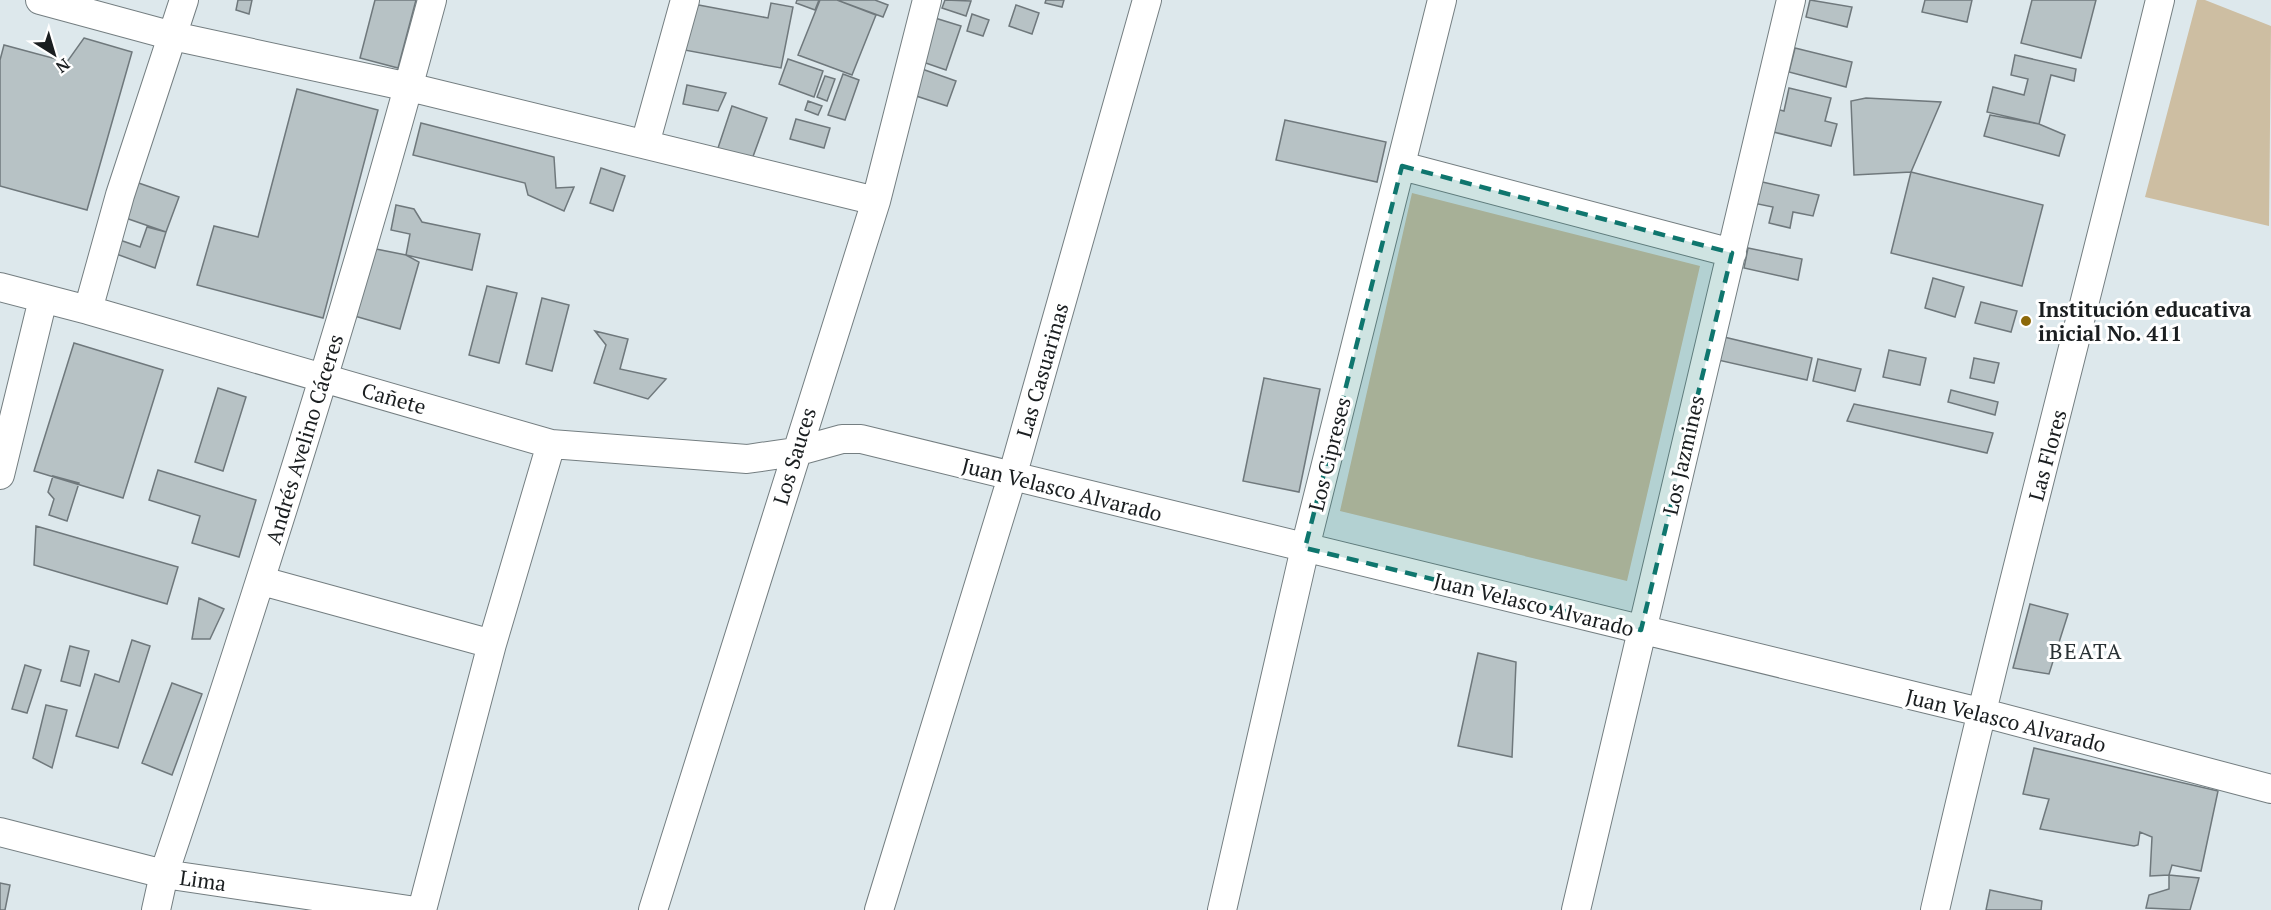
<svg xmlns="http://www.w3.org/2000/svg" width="2271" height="910" viewBox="0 0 2271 910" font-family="'PT Serif',serif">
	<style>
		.green { fill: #cdbea2 }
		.building { fill: #b7c2c5; stroke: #6f787c; stroke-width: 1.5 }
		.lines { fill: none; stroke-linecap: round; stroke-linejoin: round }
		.street-casing { stroke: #747e81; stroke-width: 30 }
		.street { stroke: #fff; stroke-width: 28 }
		.marked { fill: #0f766e; fill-opacity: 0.2; stroke: #0f766e; stroke-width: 4.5; stroke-dasharray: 12 8; stroke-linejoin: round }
		.poi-dot { fill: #8c6809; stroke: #fff; stroke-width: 2 }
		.labels { text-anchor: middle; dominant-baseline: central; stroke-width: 6; stroke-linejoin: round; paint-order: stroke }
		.poi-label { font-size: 21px; font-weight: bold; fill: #1a1e20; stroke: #fff; text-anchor: start }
		.street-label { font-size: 21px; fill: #1a1e20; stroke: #fff }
		.neighbourhood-label { font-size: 22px; letter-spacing: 1.5px; fill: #293134; stroke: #fff }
	</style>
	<rect width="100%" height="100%" fill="#dde8ec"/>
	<!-- green -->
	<path class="green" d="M2197,0H2205L2271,26L2269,226L2145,197Z
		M1412,193L1700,266L1627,581L1340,511Z"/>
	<!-- building -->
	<path class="building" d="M238,0H252L249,14L236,10Z
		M375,0H416L398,68L360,58Z
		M797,0H819L815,10L796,3Z
		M820,0H837L876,15L852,75L798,55Z
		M837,0H875L888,5L883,17Z
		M945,0L971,1L966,16L942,8Z
		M1046,0H1064L1062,7L1045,3Z
		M1810,0L1852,7L1847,27L1806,17Z
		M1925,0H1972L1967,22L1922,12Z
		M2032,0H2096L2081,58L2021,43Z
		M688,3L768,18L771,3L793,7L781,68L679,49Z
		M1016,5L1039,13L1032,34L1009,26Z
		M972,14L989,20L983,36L967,31Z
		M935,18L961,26L946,70L920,61Z
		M84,38L132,52L87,210L0,186V60L4,45L67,62Z
		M1795,48L1852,62L1846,87L1789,72Z
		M2015,55L2076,69L2074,81L2051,75L2039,124L1987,112L1993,87L2024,95L2028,79L2011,75Z
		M788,59L823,71L814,97L779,84Z
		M922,69L956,81L947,106L913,95Z
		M843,74L859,80L845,120L828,115Z
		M825,76L835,79L827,101L817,97Z
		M687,85L726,93L718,111L683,104Z
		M1789,88L1831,98L1825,121L1837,124L1831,146L1761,129L1767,107L1784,111Z
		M297,89L378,110L323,318L197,285L214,226L258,237Z
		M1866,98L1941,102L1911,172L1854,175L1851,101Z
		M808,101L822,106L818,115L805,110Z
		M732,106L767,118L751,162L717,151Z
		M1990,115L2039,124L2065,135L2059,156L1984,136Z
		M796,119L830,128L824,148L790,139Z
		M1285,120L1386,142L1377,182L1276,160Z
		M421,123L554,157L556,188L574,187L564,211L528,195L525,183L413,155Z
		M601,168L625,176L613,211L590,203Z
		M1911,172L2043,205L2022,286L1891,253Z
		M130,180L179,197L166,232L117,215Z
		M1758,181L1819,195L1813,216L1793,212L1790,228L1769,223L1773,207L1753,203Z
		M396,205L414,209L422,222L480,234L472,270L406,255L410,234L391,230Z
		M147,227L166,232L155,268L108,251L114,238L140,247Z
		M371,248L406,255L419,262L400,329L351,315Z
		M1748,248L1802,259L1798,280L1744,268Z
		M1933,278L1964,287L1955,317L1925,308Z
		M487,286L517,293L499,363L469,355Z
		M542,298L569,305L552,371L526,364Z
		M1981,302L2017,311L2011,332L1975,323Z
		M595,331L628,339L620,369L666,379L648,399L594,383L606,345Z
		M1724,337L1812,358L1807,380L1718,360Z
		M74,343L163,370L123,498L34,471Z
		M1889,350L1926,358L1920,385L1883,377Z
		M1974,358L1999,363L1994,383L1970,378Z
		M1818,359L1861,369L1855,391L1813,381Z
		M1264,378L1320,389L1299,492L1243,481Z
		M218,388L246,397L223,471L195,462Z
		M1951,390L1998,402L1995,415L1948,402Z
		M1854,404L1993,433L1987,453L1847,421Z
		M158,470L256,500L239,557L192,543L200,516L149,500Z
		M53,476L79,483L67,521L49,515L54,499L48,492Z
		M36,526L178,567L167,604L34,565Z
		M199,598L224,609L210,639H192Z
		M2030,604L2068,614L2049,674L2013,668Z
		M132,640L150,646L118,748L76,736L95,674L119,682Z
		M70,646L89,651L80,686L61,681Z
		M1478,653L1516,662L1512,757L1458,746Z
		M25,665L41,670L27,713L12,709Z
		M172,683L202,694L172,775L142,763Z
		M46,705L67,710L52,768L33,758Z
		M2034,748L2218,791L2201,871L2172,865L2169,875L2150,876L2152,837L2140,832L2138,845L2134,846L2040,829L2049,799L2023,794Z
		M2169,875L2199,878L2190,910L2146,908L2149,895L2169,889Z
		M0,883L10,885L5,910H0Z
		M1990,890L2042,901L2041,910H1986Z"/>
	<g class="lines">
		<!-- street casing -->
		<g class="street-casing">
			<path id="street" d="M40,0L173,36L409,87L876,201
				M645,144L685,0
				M1402,166L1732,253
				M0,287L88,310L551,444L747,459L795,452L842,439H861L1980,712L2271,789
				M88,310L120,195L184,0
				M0,475L43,299
				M262,581L492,644
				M0,832L164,874L409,910
				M156,910L164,874C261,585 353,294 432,0
				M422,910L492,644L551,444
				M653,910L876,201L927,0
				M879,910L1012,477L1147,0
				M1222,910L1305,548L1442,0
				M1576,910L1791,0
				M1935,910C2005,605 2086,304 2160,0"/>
		</g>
		<!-- street -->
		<use href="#street" class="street"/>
	</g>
	<!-- marked area -->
	<path class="marked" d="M1402,166L1732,253L1641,630L1305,548Z"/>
	<!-- markers -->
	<circle class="poi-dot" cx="2026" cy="321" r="6"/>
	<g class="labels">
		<!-- poi labels -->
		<g class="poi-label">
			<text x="2038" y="309">Institución educativa<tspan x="2038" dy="24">inicial No. 411</tspan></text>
		</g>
		<!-- street labels -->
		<g class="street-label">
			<text transform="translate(1042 370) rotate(-74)">Las Casuarinas</text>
			<text transform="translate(394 398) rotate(16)">Cañete</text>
			<text transform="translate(304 439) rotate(-73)">Andrés Avelino Cáceres</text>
			<text transform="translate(1329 454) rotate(-76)">Los Cipreses</text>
			<text transform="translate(1683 455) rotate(-77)">Los Jazmines</text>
			<text transform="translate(2047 455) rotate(-75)">Las Flores</text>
			<text transform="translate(794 456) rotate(-73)">Los Sauces</text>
			<text transform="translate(1062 489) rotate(14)">Juan Velasco Alvarado</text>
			<text transform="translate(1534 604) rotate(14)">Juan Velasco Alvarado</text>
			<text transform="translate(2006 720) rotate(14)">Juan Velasco Alvarado</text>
			<text transform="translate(203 880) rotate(8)">Lima</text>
		</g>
		<!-- neighbourhood labels -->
		<g class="neighbourhood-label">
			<text x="2086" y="650">BEATA</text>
		</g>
	</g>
	<!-- north arrow -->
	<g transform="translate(54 54) rotate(143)" stroke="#ffffff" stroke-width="4.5" paint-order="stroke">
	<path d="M0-4.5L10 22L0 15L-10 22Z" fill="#1a1e20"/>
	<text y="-9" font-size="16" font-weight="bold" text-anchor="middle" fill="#1a1e20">N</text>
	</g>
</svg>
